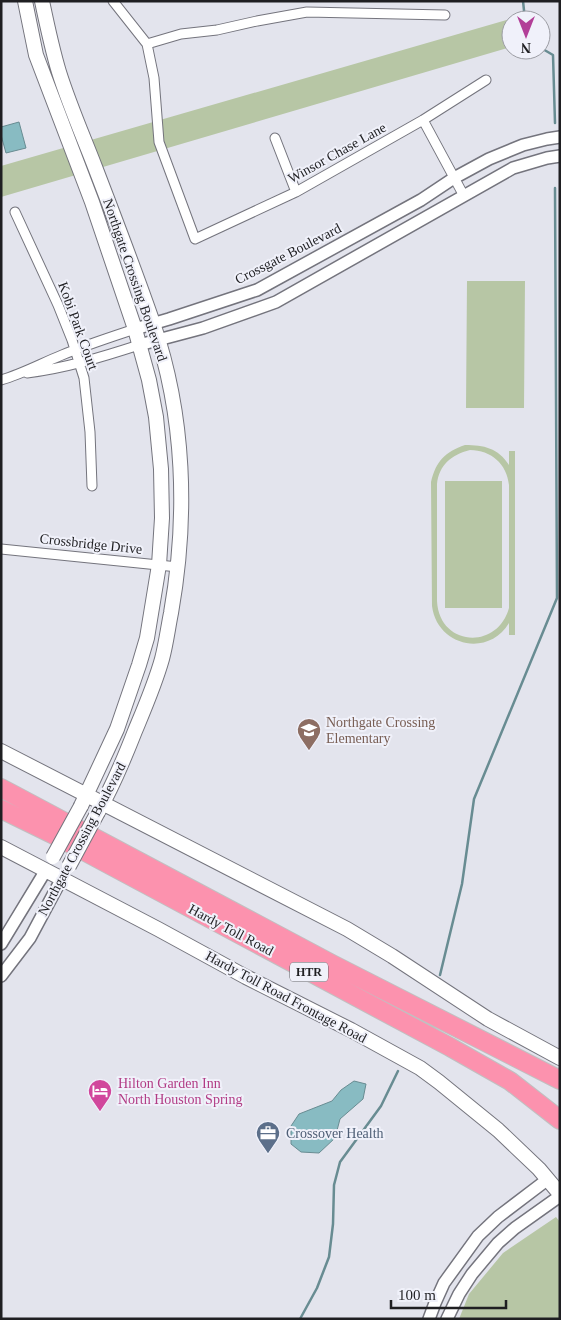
<svg xmlns="http://www.w3.org/2000/svg" width="561" height="1320" viewBox="0 0 561 1320" font-family="'Times New Roman',serif">
	<style>
		.green { fill: #b7c6a5; fill-rule: evenodd }
		.water { fill: #88bbc2; stroke: #688c92 }
		.lines { fill: none; stroke-linecap: round; stroke-linejoin: round }
		.stream { stroke: #688c92; stroke-width: 2.5 }
		.minor-casing { stroke: #74747d; stroke-width: 11 }
		.tertiary-casing { stroke: #74747d; stroke-width: 14 }
		.secondary-casing { stroke: #74747d; stroke-width: 16 }
		.motorway-casing { stroke: #c0c0c1; stroke-width: 20 }
		.minor { stroke: #fff; stroke-width: 9 }
		.tertiary { stroke: #fff; stroke-width: 11 }
		.secondary { stroke: #fff; stroke-width: 14 }
		.motorway { stroke: #fc92ae; stroke-width: 18 }
		.secondary-bridge-casing { stroke: #74747d; stroke-width: 16; stroke-linecap: butt }
		.secondary-bridge { stroke: #fff; stroke-width: 14 }
		.labels { text-anchor: middle; dominant-baseline: central; stroke-width: 4; stroke-linejoin: round; paint-order: stroke }
		.shield { fill: #f0f1fa; stroke: #5e5e63; stroke-width: 1 }
		.shield-label { font-size: 12px; font-weight: bold; fill: #1f1f22 }
		.street-label { font-size: 14px; fill: #1f1f22; stroke: #f0f1fa }
		.education-label { font-size: 14px; fill: #785e54; stroke: #f0f1fa; text-anchor: start }
		.hotel-label { font-size: 14px; fill: #b23c85; stroke: #f0f1fa; text-anchor: start }
		.service-label { font-size: 14px; fill: #4e5e75; stroke: #f0f1fa; text-anchor: start }
	</style>
	<rect width="100%" height="100%" fill="#e3e4ed"/>
	<!-- green -->
	<path class="green" d="M520,16L521,20H511V47L1,197V166Z
		M467,281H525L524,408H466Z
		M465,445C484,445 498,448 509,465V451H515V635H509V623C488,658 437,646 432,606L431,482C436,461 445,452 465,445ZM470,450C491,450 507,464 509,485V608C497,651 439,646 437,601V484C439,465 451,455 470,450Z
		M445,481H502V608H445Z
		M556,1217L560,1222V1319H459L469,1294L503,1253Z"/>
	<!-- water -->
	<path class="water" d="M19,122L26,148L6,153L1,135V127Z
		M354,1081L366,1084L363,1099L340,1119L335,1138L319,1153L301,1152L291,1144V1126L299,1114L332,1101L341,1090Z"/>
	<g class="lines">
		<!-- stream -->
		<path class="stream" d="M523,1L525,20
			M541,48L553,55L555,123
			M440,975L462,884L474,799L557,598L555,188
			M300,1319L317,1288L329,1257L333,1224L334,1185L340,1162L381,1106L398,1071"/>
		<!-- minor casing -->
		<g class="minor-casing">
			<path id="minor" d="M113,1L147,44L154,78L159,142L195,239L296,192L423,120L486,80
				M147,44L181,34L217,30L257,21L307,12L445,15
				M423,120L464,196
				M275,138L296,192
				M15,212L58,305L72,340L84,378L90,432L92,486
				M27,373C66,368 102,357 139,345
				M1,380C22,374 42,363 62,355C86,345 111,337 135,329
				M1,549L178,567"/>
		</g>
		<!-- tertiary casing -->
		<g class="tertiary-casing">
			<path id="tertiary" d="M135,329L169,319L257,290L421,200L454,178L489,159L523,145L547,139L560,137
				M139,345L203,328L276,302L513,168L547,158L560,156
				M1,944L46,870
				M1,976L30,938L62,878
				M429,1319L435,1303L444,1283L478,1236L498,1217L548,1179
				M447,1319L459,1294L472,1274L498,1243L515,1228L560,1196"/>
		</g>
		<!-- secondary casing -->
		<g class="secondary-casing">
			<path id="secondary" d="M25,1L36,55L92,202L135,329L149,380L156,417L161,469L162,518L159,565L147,638L139,665L117,729L81,806
				M42,1C47,25 52,49 59,72C69,104 83,136 95,167C115,219 135,271 153,323C185,416 188,517 171,613C168,628 166,644 162,659C155,684 145,707 135,731C124,759 113,786 98,812
				M1,751L347,929L392,956L488,1019L560,1058
				M1,847L158,929L246,977L351,1030L420,1068L439,1082L498,1130L539,1169L560,1194"/>
		</g>
		<!-- motorway casing -->
		<g class="motorway-casing">
			<path id="motorway" d="M1,788L332,964L560,1080
				M1,809L52,834L450,1047L510,1081L560,1120"/>
		</g>
		<!-- minor -->
		<use href="#minor" class="minor"/>
		<!-- tertiary -->
		<use href="#tertiary" class="tertiary"/>
		<!-- secondary -->
		<use href="#secondary" class="secondary"/>
		<!-- motorway -->
		<use href="#motorway" class="motorway"/>
		<!-- secondary-bridge casing -->
		<g class="secondary-bridge-casing">
			<path id="secondary-bridge" d="M53,857L81,806
				M69,866L98,812"/>
		</g>
		<!-- secondary-bridge -->
		<use href="#secondary-bridge" class="secondary-bridge"/>
	</g>
	<!-- icons -->
	<defs>
		<g id="school-pin" transform="scale(1.25)"><path d="M0 17L-7.5 6A9.5 9.5 0 1 1 7.5 6Z" fill="#8d6e63" stroke="#f0f1fa"/><path d="M0-5L7-2L0 1L-7-2ZM-4 1L0 2.5L4 1V4Q0 6-4 4Z" fill="#fff"/></g>
		<g id="hotel-pin" transform="scale(1.25)"><path d="M0 17L-7.5 6A9.5 9.5 0 1 1 7.5 6Z" fill="#d1479c" stroke="#f0f1fa"/><path d="M-6-4.5h1.5V1H6V5H4.5V3h-9V5H-6ZM-4 0a1.8 1.8 0 1 1 3.6 0ZM.5 0V-2.5h3Q6-2.5 6 0Z" fill="#fff"/></g>
		<g id="office-pin" transform="scale(1.25)"><path d="M0 17L-7.5 6A9.5 9.5 0 1 1 7.5 6Z" fill="#5c6f8a" stroke="#f0f1fa"/><path d="M-6-3h4V-5.5h4V-3h4V5H-6ZM-1-4.5V-3h2v-1.5ZM-6 0V1H6V0Z" fill="#fff"/></g>
	</defs>
	<g fill-rule="evenodd">
		<use href="#school-pin" x="309" y="730"/>
		<use href="#hotel-pin" x="100" y="1091"/>
		<use href="#office-pin" x="268" y="1133"/>
	</g>
	<g class="labels">
		<!-- shield labels -->
		<rect class="shield" x="290" y="962.5" width="38" height="19" rx="4"/>
		<g class="shield-label">
			<text x="309" y="972">HTR</text>
		</g>
		<!-- street labels -->
		<g class="street-label">
			<text transform="translate(337 153) rotate(-29)">Winsor Chase Lane</text>
			<text transform="translate(288 254) rotate(-27)">Crossgate Boulevard</text>
			<text transform="translate(135 280) rotate(71)">Northgate Crossing Boulevard</text>
			<text transform="translate(78 326) rotate(70)">Kobi Park Court</text>
			<text transform="translate(91 544) rotate(6)">Crossbridge Drive</text>
			<text transform="translate(82 839) rotate(-62)">Northgate Crossing Boulevard</text>
			<text transform="translate(231 930) rotate(28)">Hardy Toll Road</text>
			<text transform="translate(286 997) rotate(28)">Hardy Toll Road Frontage Road</text>
		</g>
		<!-- education labels -->
		<g class="education-label">
			<text x="326" y="722">Northgate Crossing<tspan x="326" dy="16">Elementary</tspan></text>
		</g>
		<!-- hotel labels -->
		<g class="hotel-label">
			<text x="118" y="1083">Hilton Garden Inn<tspan x="118" dy="16">North Houston Spring</tspan></text>
		</g>
		<!-- service labels -->
		<g class="service-label">
			<text x="286" y="1133">Crossover Health</text>
		</g>
	</g>
	<!-- border -->
	<rect width="561" height="1320" fill="none" stroke="#1f1f22" stroke-width="5"/>
	<!-- north arrow -->
	<g transform="translate(526 35) rotate(180)"><circle r="24" fill="#f0f1fa" stroke="#9c9da4"/>
	<path d="M0-4L9 19L0 12L-9 19Z" fill="#b23f98"/>
	<text y="-8" font-size="14" font-weight="bold" text-anchor="middle" fill="#1f1f22">N</text>
	</g>
	<!-- scale -->
	<path d="M391 1300v8h115v-8" fill="none" stroke="#1f1f22" stroke-width="2.5"/>
	<text x="398" y="1300" font-size="15" fill="#1f1f22" stroke="#f0f1fa" stroke-width="4" paint-order="stroke">100 m</text>
</svg>
